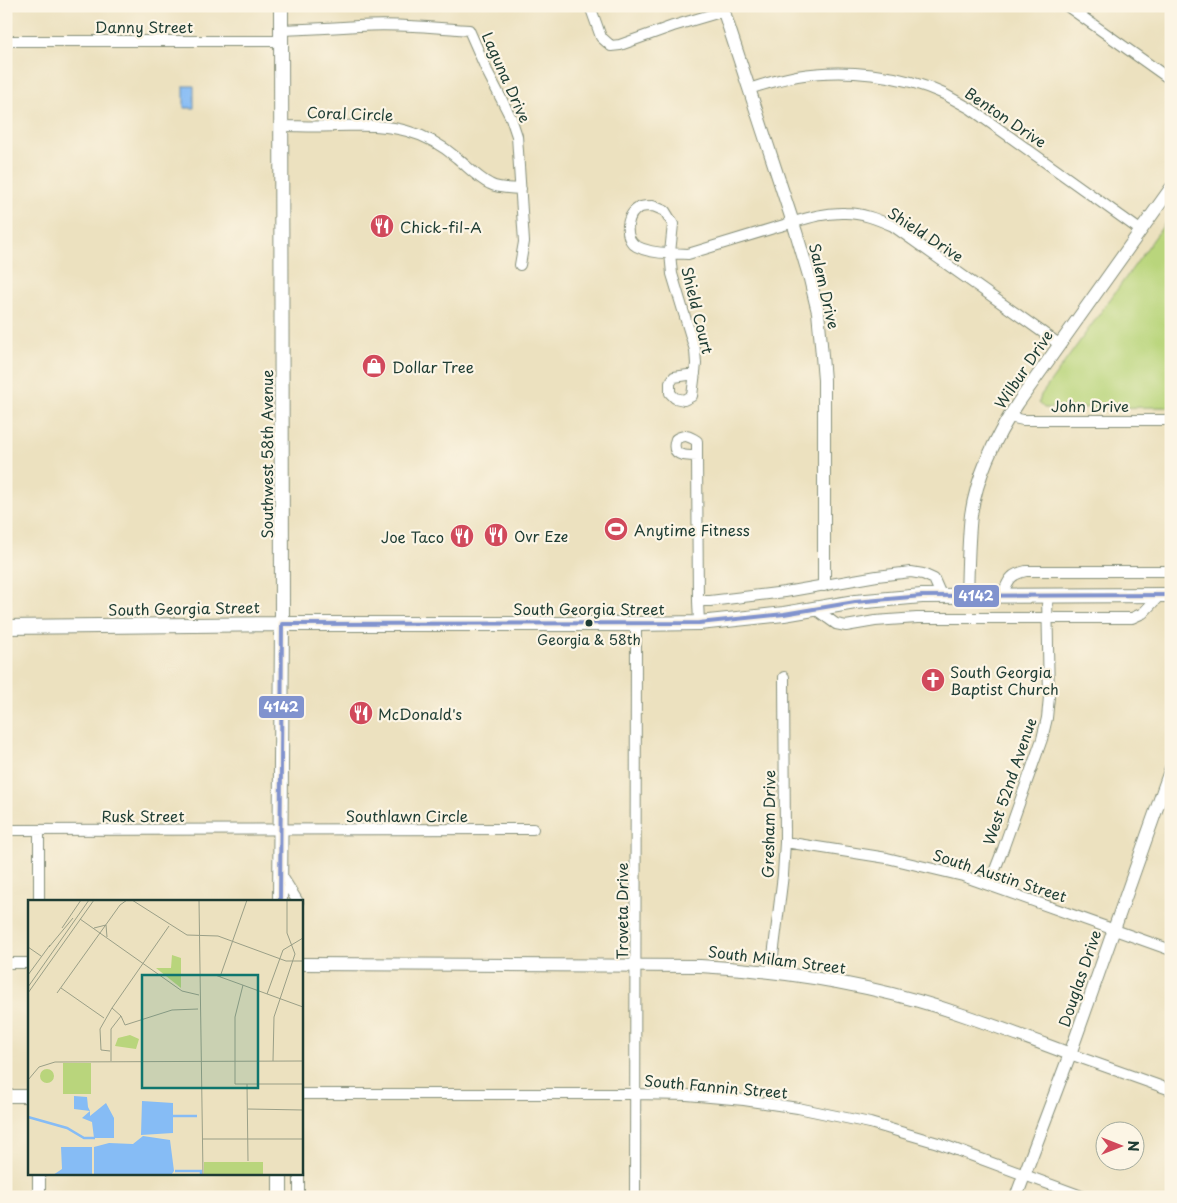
<svg xmlns="http://www.w3.org/2000/svg" width="1177" height="1203" viewBox="0 0 1177 1203" font-family="'Playpen Sans',sans-serif">
	<style>
		.green { fill: #b9d57c; stroke: #6c8958 }
		.water { fill: #86bcf5; stroke: #527c94 }
		.lines { fill: none; stroke-linecap: round; stroke-linejoin: round }
		.minor-casing { stroke: #868f7a; stroke-width: 12 }
		.tertiary-casing { stroke: #868f7a; stroke-width: 14 }
		.secondary-casing { stroke: #868f7a; stroke-width: 16 }
		.minor { stroke: #fff; stroke-width: 10 }
		.tertiary { stroke: #fff; stroke-width: 12 }
		.secondary { stroke: #fff; stroke-width: 14 }
		.bus-1-casing { stroke: #fcf5e5; stroke-width: 8 }
		.bus-1 { stroke: #8193ce; stroke-width: 4 }
		.bus-dot { fill: #1f3d34; stroke: #fcf5e5; stroke-width: 2 }
		.labels { text-anchor: middle; dominant-baseline: central; stroke-width: 4.5; stroke-linejoin: round; paint-order: stroke }
		.bus-label { font-size: 14px; fill: #1f3d34; stroke: #fcf5e5 }
		.street-label { font-size: 15px; fill: #1f3d34; stroke: #fcf5e5 }
		.poi-label { font-size: 15px; fill: #1f3d34; stroke: #fcf5e5; text-anchor: start }
		.inset-river { fill: none; stroke: #86bcf5; stroke-width: 2.5 }
		.inset-road { fill: none; stroke: #9a9f87; stroke-width: 1 }
		.view { fill: #0f766e; fill-opacity: 0.15; stroke: #0f766e; stroke-width: 2.5 }
		.inset-edge { fill: none; stroke: #1f3d34; stroke-width: 2.5 }
		.line-badge { stroke: #fcf5e5; stroke-width: 2 }
		.badge-label { font-size: 14px; text-anchor: middle; font-weight: bold; fill: #fff }
	</style>
	<rect width="100%" height="100%" fill="#fcf5e5"/>
	<filter id="ink" filterUnits="userSpaceOnUse"><feTurbulence type="fractalNoise" baseFrequency=".02" numOctaves="2"/><feDisplacementMap in="SourceGraphic" scale="10" xChannelSelector="R" yChannelSelector="G"/><feConvolveMatrix kernelMatrix="1 2 1 2 8 2 1 2 1" color-interpolation-filters="sRGB"/></filter>
	<filter id="wash" filterUnits="userSpaceOnUse"><feTurbulence type="fractalNoise" baseFrequency=".0096" numOctaves="4" result="noise"/><feDisplacementMap in="SourceGraphic" scale="20" xChannelSelector="R" yChannelSelector="G"/><feGaussianBlur stdDeviation="1.12" result="paint"/><feColorMatrix in="noise" values="0 0 0 0 0 0 0 0 0 0 0 0 0 0 0 0 0 1.4 0 .05"/><feComposite in="paint" operator="in"/></filter>
	<g filter="url(#wash)">
		<rect width="100%" height="100%" fill="#ece1bf"/>
		<!-- green -->
		<path class="green" d="M1171,215V407L1044,408L1039,403L1041,395Z"/>
		<!-- water -->
		<path class="water" d="M184,86H194V108H184Z"/>
	</g>
	<g filter="url(#ink)">
		<g class="lines">
			<!-- minor casing -->
			<g class="minor-casing">
				<path id="minor" d="M590,6L601,37L611,46L620,45L673,26L724,11
					M1067,6L1171,80
					M281,30C307,29 332,28 358,26C395,24 432,27 469,30L487,71L511,118L517,136L524,242L520,265
					M6,41H281
					M749,89C764,84 781,79 797,76C843,68 901,74 944,94C953,99 962,104 971,109L1140,230
					M281,126C299,126 317,127 335,126C359,126 384,124 407,131C426,136 443,146 457,158C468,167 478,178 490,184C499,189 511,188 521,189
					M653,206L665,211L673,224L670,253C659,253 647,252 636,246C623,238 626,212 641,207C644,206 649,206 653,206Z
					M695,374L674,377L670,383V393L675,398L684,400L692,396L696,364L695,350L672,274L670,253L688,254C718,245 747,236 777,227C799,221 821,212 845,213C862,213 877,219 893,226L1059,344
					M1009,417L1023,420H1171
					M697,456C684,456 670,456 676,439C685,434 689,436 697,441V456L698,601L699,623
					M1002,595C1009,581 1008,575 1026,571H1171
					M698,601H710L785,592L877,576L911,572L923,574L934,579L941,595
					M815,609L836,624L846,626L875,621L917,618H1132L1143,613L1160,595
					M6,830L533,829
					M785,842L887,858L963,876L1171,950
					M280,873L298,902
					M989,885L1003,849L1042,739L1047,718L1049,697L1047,595
					M39,902V831
					M6,963H29
					M771,972L783,875L785,842L784,677
					M1070,1054L1171,1090
					M301,1094H635L687,1095L744,1100L798,1108L870,1123L938,1143L1084,1197
					M299,1174V1197
					M635,1197L636,624"/>
			</g>
			<!-- tertiary casing -->
			<g class="tertiary-casing">
				<path id="tertiary" d="M722,6L796,232L810,279L818,312L821,344L824,380V585
					M967,596C968,569 968,542 971,515C977,476 996,436 1018,403L1171,188
					M301,964L700,966C790,971 881,986 966,1016C1001,1028 1035,1041 1070,1054
					M6,1096H29
					M39,1197V1174
					M1016,1197L1070,1054L1171,768"/>
			</g>
			<!-- secondary casing -->
			<g class="secondary-casing">
				<path id="secondary" d="M6,627L282,624H636L699,623L784,614L855,602L922,596L1171,595
					M280,902L282,624L281,6
					M280,1197V1174"/>
			</g>
			<!-- minor -->
			<use href="#minor" class="minor"/>
			<!-- tertiary -->
			<use href="#tertiary" class="tertiary"/>
			<!-- secondary -->
			<use href="#secondary" class="secondary"/>
			<!-- bus-1 casing -->
			<g class="bus-1-casing">
				<path id="bus-1" d="M280,902L282,624L699,623L784,614L855,602L922,596L1171,595"/>
			</g>
			<!-- bus-1 -->
			<use href="#bus-1" class="bus-1"/>
		</g>
	</g>
	<!-- icons -->
	<defs>
		<g id="restaurant-disc" transform="scale(1.25)"><circle r="9.5" fill="#d1495b" stroke="#fcf5e5"/><path d="M-5-6h1v4h1v-4h1v4h1v-4h1v5L-1.5 .5V6h-2V.5L-5-1ZM5-6V6H3V1.5H1.5Q1.5-4 5-6Z" fill="#fff"/></g>
		<g id="shop-disc" transform="scale(1.25)"><circle r="9.5" fill="#d1495b" stroke="#fcf5e5"/><path d="M-5-2.5h2.3a2.7 3.5 0 0 1 5.4 0H5L5.5 6h-11ZM-1.5-2.5h3a1.5 2.3 0 0 0-3 0Z" fill="#fff"/></g>
		<g id="stadium-disc" transform="scale(1.25)"><circle r="9.5" fill="#d1495b" stroke="#fcf5e5"/><path d="M0-5a6.5 5 0 1 0 0 10a6.5 5 0 1 0 0-10ZM-3.5-1.8h7v3.6h-7Z" fill="#fff"/></g>
		<g id="church-disc" transform="scale(1.25)"><circle r="9.5" fill="#d1495b" stroke="#fcf5e5"/><path d="M-1.2-6h2.4v3.5h3.3v2.4h-3.3V6h-2.4V-.1h-3.3v-2.4h3.3Z" fill="#fff"/></g>
	</defs>
	<g fill-rule="evenodd">
		<use href="#restaurant-disc" x="382" y="226"/>
		<use href="#shop-disc" x="374" y="366"/>
		<use href="#stadium-disc" x="616" y="529"/>
		<use href="#restaurant-disc" x="496" y="535"/>
		<use href="#restaurant-disc" x="462" y="536"/>
		<use href="#church-disc" x="933" y="680"/>
		<use href="#restaurant-disc" x="361" y="713"/>
	</g>
	<!-- markers -->
	<circle class="bus-dot" cx="589" cy="623" r="4.5"/>
	<g class="labels">
		<!-- bus labels -->
		<g class="bus-label">
			<text x="589" y="639">Georgia &amp; 58th</text>
		</g>
		<!-- street labels -->
		<g class="street-label">
			<text x="144" y="26">Danny Street</text>
			<text transform="translate(507 77) rotate(66)">Laguna Drive</text>
			<text transform="translate(350 113) rotate(2)">Coral Circle</text>
			<text transform="translate(1006 117) rotate(34)">Benton Drive</text>
			<text transform="translate(926 234) rotate(33)">Shield Drive</text>
			<text transform="translate(825 286) rotate(77)">Salem Drive</text>
			<text transform="translate(698 310) rotate(76)">Shield Court</text>
			<text transform="translate(1023 369) rotate(-56)">Wilbur Drive</text>
			<text x="1090" y="405">John Drive</text>
			<text transform="translate(266 454) rotate(-90)">Southwest 58th Avenue</text>
			<text transform="translate(184 608) rotate(-1)">South Georgia Street</text>
			<text x="589" y="608">South Georgia Street</text>
			<text transform="translate(1009 781) rotate(-71)">West 52nd Avenue</text>
			<text x="143" y="815">Rusk Street</text>
			<text x="407" y="815">Southlawn Circle</text>
			<text transform="translate(768 824) rotate(-89)">Gresham Drive</text>
			<text transform="translate(1000 875) rotate(18)">South Austin Street</text>
			<text transform="translate(621 911) rotate(-90)">Troveta Drive</text>
			<text transform="translate(777 959) rotate(7)">South Milam Street</text>
			<text transform="translate(1079 978) rotate(-71)">Douglas Drive</text>
			<text transform="translate(716 1086) rotate(5)">South Fannin Street</text>
		</g>
		<!-- poi labels -->
		<g class="poi-label">
			<text x="400" y="226">Chick-fil-A</text>
			<text x="392" y="366">Dollar Tree</text>
			<text x="634" y="529">Anytime Fitness</text>
			<text x="514" y="535">Ovr Eze</text>
			<text x="444" y="536" text-anchor="end">Joe Taco</text>
			<text x="950" y="671">South Georgia<tspan x="950" dy="17">Baptist Church</tspan></text>
			<text x="378" y="713">McDonald's</text>
		</g>
	</g>
	<!-- overview -->
	<g transform="translate(28 900)">
		<rect width="275" height="275" fill="#ece1bf"/>
		<path d="M144,55L153,58V88L128,68H143ZM102,135L111,139L108,149L87,146L90,138ZM35,163H63V194H35ZM12 176a7 7 0 1 1 14 0a7 7 0 1 1-14 0ZM176,262H235V275H176Z" fill="#b9d57c"/>
		<path d="M46,196L59,197L60,207L62,211V216L78,203L86,218V238H66L64,222L54,218L62,211L46,209ZM114,201L145,203V233L113,235ZM115,236L142,240L146,271L143,275H66V247L81,243L105,244ZM33,247H64V275H25L34,269Z" fill="#86bcf5"/>
		<path class="inset-river" d="M145,216H169M0,217L39,228L56,238H67M147,271H173V275"/>
		<path class="inset-road" d="M104,0L159,35L190,36L258,61H275M171,0L175,275M52,19L154,91L171,95M34,28L53,0M66,28L78,25L79,37M0,47L13,56M21,47L45,18M0,75L22,45M171,75H187L275,107M192,77L219,0M215,85L207,117V184H275M0,87L61,0M33,88L76,118M0,93L66,0M29,93L92,5L99,0M239,94L255,50L275,38M84,108L141,26M93,116L97,125L144,110L170,109M82,151L73,150L72,129L84,108L93,116L83,129V161M245,161L246,117L267,54L259,33V0M0,180L11,167L27,162L275,161M219,184L220,261M220,209L275,210M174,239H275"/>
		<path class="view" d="M114,75H230V188H114Z"/>
		<rect width="275" height="275" class="inset-edge"/>
	</g>
	<g class="line-badge">
		<rect x="953" y="584" width="47" height="24" rx="5" fill="#8193ce"/>
		<rect x="258" y="695" width="47" height="24" rx="5" fill="#8193ce"/>
	</g>
	<g class="badge-label">
		<text x="976" y="601">4142</text>
		<text x="281" y="712">4142</text>
	</g>
	<!-- margin -->
	<rect width="1177" height="1203" fill="none" stroke="#fcf5e5" stroke-width="25"/>
	<!-- north arrow -->
	<g transform="translate(1120 1146) rotate(90)"><circle r="24" fill="#fcf5e5" stroke="#a4ab9e"/>
	<path d="M0-4L9 19L0 12L-9 19Z" fill="#d1495b"/>
	<text y="-8" font-size="14" font-weight="bold" text-anchor="middle" fill="#1f3d34">N</text>
	</g>
</svg>
